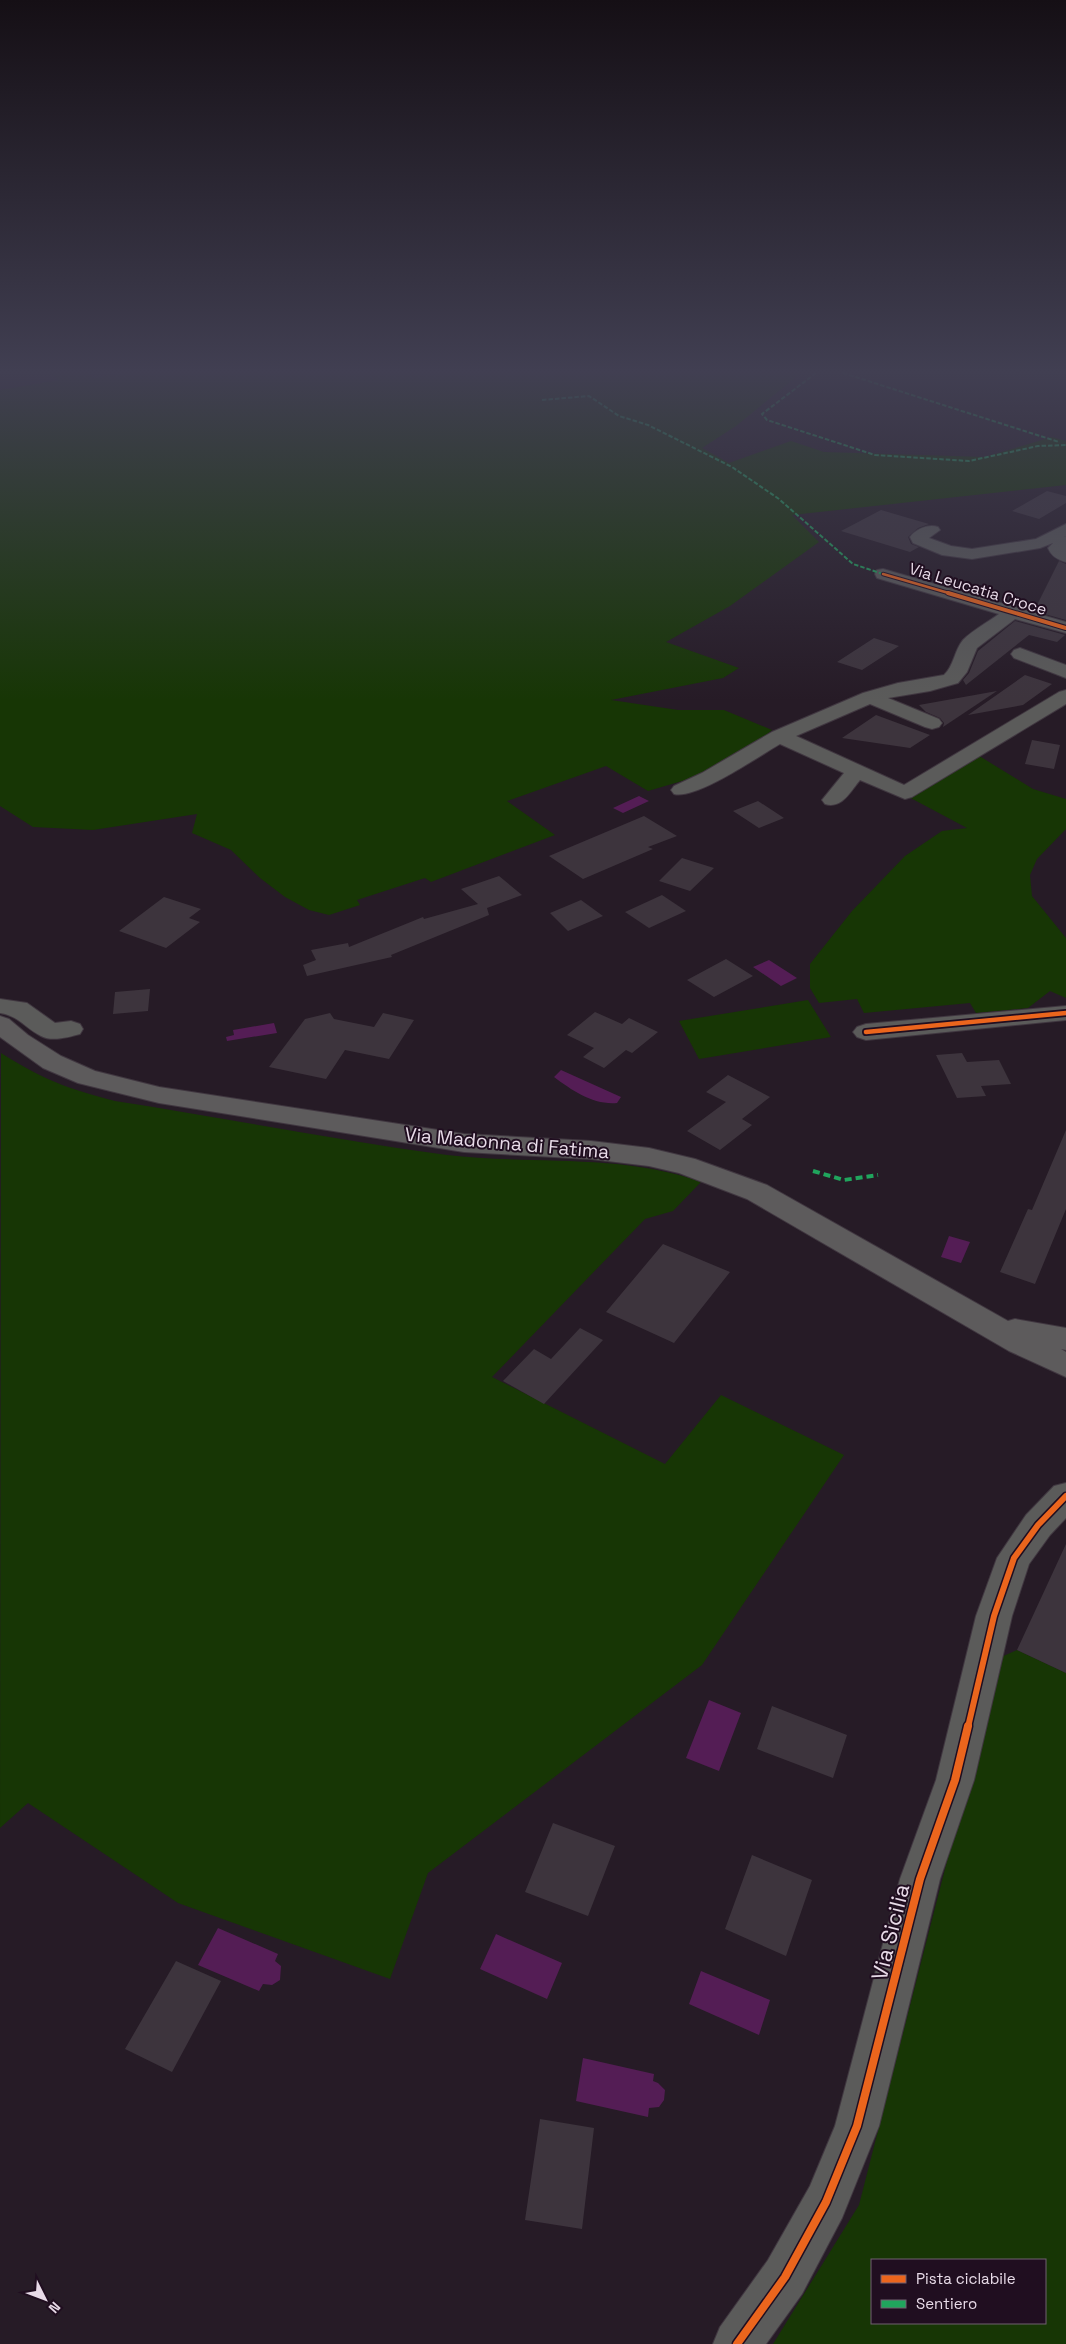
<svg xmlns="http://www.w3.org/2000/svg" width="1066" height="2344" viewBox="0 0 1066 2344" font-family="'Space Grotesk',sans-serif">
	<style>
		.green { fill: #173605; fill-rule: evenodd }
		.water { fill: #541d55 }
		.building { fill: #3d343d }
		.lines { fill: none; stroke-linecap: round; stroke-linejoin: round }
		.minor-casing { stroke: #403740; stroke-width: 2 }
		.major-casing { stroke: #403740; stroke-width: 2 }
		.minor { fill: #5b5b5a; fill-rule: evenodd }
		.major { fill: #5d5b5c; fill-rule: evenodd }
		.quiet-far1 { stroke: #20a55d; stroke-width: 2; stroke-dasharray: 4.5 2; stroke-linecap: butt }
		.quiet { stroke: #20a55d; stroke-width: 4; stroke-dasharray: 7 4; stroke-linecap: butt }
		.cycleway-far4-casing { stroke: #200e20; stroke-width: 4.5 }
		.cycleway-far3-casing { stroke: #200e20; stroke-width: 6 }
		.cycleway-far2-casing { stroke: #200e20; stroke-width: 8 }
		.cycleway-far1-casing { stroke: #200e20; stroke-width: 9 }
		.cycleway-casing { stroke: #200e20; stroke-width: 11 }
		.cycleway-far4 { stroke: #eb651d; stroke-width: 2.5 }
		.cycleway-far3 { stroke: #eb651d; stroke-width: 4 }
		.cycleway-far2 { stroke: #eb651d; stroke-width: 4.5 }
		.cycleway-far1 { stroke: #eb651d; stroke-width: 6 }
		.cycleway { stroke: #eb651d; stroke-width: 8 }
		.labels { text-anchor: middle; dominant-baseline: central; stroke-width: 4; stroke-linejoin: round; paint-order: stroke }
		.far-street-label { font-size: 16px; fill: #e8dbe8; stroke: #200e20 }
		.street-label { font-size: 19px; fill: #e8dbe8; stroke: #200e20 }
		.near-street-label { font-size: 22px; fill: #e8dbe8; stroke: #200e20 }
	</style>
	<rect width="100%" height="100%" fill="#261b26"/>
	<!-- green -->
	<path class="green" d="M50,373H87L94,378L124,373H801L736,426L702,448L729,463L791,441L824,452L985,457L1052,437L1066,441V485L792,515L819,542L730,606L666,642L739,668L723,678L611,700L678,710H724L772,730L765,736L706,774L648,791L606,766L507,801L555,835L431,882L425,878L357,900L360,905L329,915L309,910L285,897L260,878L231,850L192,833L197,814L93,830L33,827L0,806V390L59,380Z
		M976,754L1033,789L1066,799V829L1037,859L1030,875L1032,896L1066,938V998L1050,991L1028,1008L976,1013L970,1003L864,1013L857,999L819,1003L810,988V964L852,911L905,856L942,831L967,828L905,795Z
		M808,1000L831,1037L699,1059L679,1021Z
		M1,1053C42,1079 68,1089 115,1101C225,1118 336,1140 447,1155C530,1165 622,1153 701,1182L673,1211L645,1219L492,1377L665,1464L721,1395L844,1455L702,1665L428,1873L390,1979L178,1903L28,1803L0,1828Z
		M1017,1650L1066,1673V2344H773L859,2205L999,1658ZM872,2260H1045V2323H872Z"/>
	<!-- water -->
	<path class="water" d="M639,796L649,801L623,813L613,808Z
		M769,960L797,978L781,986L753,967Z
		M274,1023L277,1033L227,1041L226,1037L234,1035L233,1030Z
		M561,1070L621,1097L617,1103C593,1105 573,1091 554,1077Z
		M949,1236L970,1242L961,1263L941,1257Z
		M709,1700L741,1713L719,1771L686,1758Z
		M218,1928L278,1954L275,1961L281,1966L280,1980L272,1985L263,1984L259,1991L198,1965Z
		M496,1934L562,1963L547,1999L480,1969Z
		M701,1971L770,2000L759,2035L689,2004Z
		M583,2058L654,2074L653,2081L658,2083L665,2090L664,2100L659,2107L649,2108L648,2117L576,2101Z"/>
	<!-- building -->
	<path class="building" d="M1047,491L1066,496V503L1039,519L1012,511Z
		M881,510L929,524L918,528L908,537L911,544L919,547L910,552L841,531Z
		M1059,561L1066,564V620L1034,611Z
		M1015,621L1065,635L1057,642L1029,635L966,685L963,680L969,673L978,651Z
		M874,638L899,646L862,670L837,662Z
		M1025,675L1052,684L1023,705L968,715Z
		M997,691L943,727L944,723L940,718L926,712L919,705Z
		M876,715L930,735L910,748L842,738Z
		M1032,740L1060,745L1054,769L1025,764Z
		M758,801L784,818L759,828L733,811Z
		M644,816L677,836L648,847L653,849L583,879L549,856Z
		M682,858L714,868L690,891L659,881Z
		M499,876L522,895L487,908L489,915L391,955L392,957L307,976L303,965L316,960L311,950L348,943L349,947L423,917L424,919L478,904L461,889Z
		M662,895L686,911L649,928L625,912Z
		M164,897L201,909L189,918L200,922L166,948L119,931Z
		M581,900L603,916L568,931L550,913Z
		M726,959L753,976L714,997L687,980Z
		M150,989L148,1011L113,1014L115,992Z
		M595,1012L622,1024L629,1018L658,1032L632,1053L626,1050L604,1068L583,1057L594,1048L567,1035Z
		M330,1013L334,1019L374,1027L383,1013L414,1020L389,1059L345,1050L326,1079L269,1067L305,1019Z
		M962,1053L967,1062L999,1060L1011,1084L981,1086L986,1096L957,1098L936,1055Z
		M728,1075L770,1097L742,1119L752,1125L720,1150L687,1131L726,1102L706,1092Z
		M1066,1130V1209L1035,1284L1000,1272L1028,1209L1032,1210Z
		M663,1244L730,1272L674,1343L606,1312Z
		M580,1328L603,1340L544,1404L503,1381L534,1349L551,1359Z
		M1066,1544V1673L1017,1650Z
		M772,1706L847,1735L833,1778L757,1749Z
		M553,1823L615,1846L588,1916L525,1892Z
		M752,1855L812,1880L786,1956L725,1929Z
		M176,1961L221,1981L172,2072L125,2049Z
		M540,2119L594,2128L582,2229L525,2220Z"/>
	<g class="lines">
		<!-- minor casing -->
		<g class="minor-casing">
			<path id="minor" d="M1066,524V536L1064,537L1066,536V562C1058,560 1051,556 1048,548L1053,543L1040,548L972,559L942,555L913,543L910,537C916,529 928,524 938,527L940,530L929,538L951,546L972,549L1036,539Z
				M883,569L1066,622V633L1015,619L977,648L967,672L958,683L930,691L888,698L939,719L942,723L939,727L932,729L925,727L870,704L796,736L904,785L1059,692L1066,690V704L912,797L905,799L860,780C850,792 842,809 825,804L822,800L844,773L780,744C759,756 696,800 674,794L671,790L674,786L702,773L772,732L863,693L898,683L944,675C954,666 954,651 963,640C973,630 988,622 999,614L877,578L875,574L877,570Z
				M1020,648L1066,665V678L1014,658L1011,654L1014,650Z
				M0,999L27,1003L55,1023L71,1021L80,1024L83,1029L80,1034C69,1037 52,1042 41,1036C25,1028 19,1016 0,1013Z
				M1066,1006V1020L866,1040L857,1037L853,1032L857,1027L866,1024Z
				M1066,1483V1518L1050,1535L1029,1564L1012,1616L974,1780L940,1879L879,2126L842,2218L802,2294L766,2344H713L720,2327L768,2260L810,2186L835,2126L900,1879L936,1780L976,1616L997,1558L1026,1515L1054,1486Z"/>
		</g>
		<!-- major casing -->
		<g class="major-casing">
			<path id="major" d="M0,1016L9,1019L28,1035L61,1056L95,1071L159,1087L464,1134L591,1141L649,1148L695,1159L767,1185L1008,1321L1015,1319L1066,1328V1350L1061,1349L1066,1352V1377L1009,1351L747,1199L679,1173L649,1166L591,1159L464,1152L159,1103L78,1083L43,1068L0,1037Z"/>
		</g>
		<!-- minor -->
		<use href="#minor" class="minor"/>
		<!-- major -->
		<use href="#major" class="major"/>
		<!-- quiet-far1 -->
		<path class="quiet-far1" d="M816,373L762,414L767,420L875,455L969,461L1038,446L1066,445
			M843,373L1059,442
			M542,400L589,396L619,416L648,425L732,467L779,499L853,564L883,574"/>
		<!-- quiet -->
		<path class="quiet" d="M813,1171L844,1180L878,1175"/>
		<!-- cycleway-far4 casing -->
		<g class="cycleway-far4-casing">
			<path id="cycleway-far4" d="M883,574L952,594"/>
		</g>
		<!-- cycleway-far3 casing -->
		<g class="cycleway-far3-casing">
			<path id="cycleway-far3" d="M948,593L1066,628"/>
		</g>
		<!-- cycleway-far2 casing -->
		<g class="cycleway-far2-casing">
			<path id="cycleway-far2" d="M866,1032L1066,1013"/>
		</g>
		<!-- cycleway-far1 casing -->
		<g class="cycleway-far1-casing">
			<path id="cycleway-far1" d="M968,1727L994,1616L1014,1558L1038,1525L1066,1496"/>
		</g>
		<!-- cycleway casing -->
		<g class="cycleway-casing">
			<path id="cycleway" d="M737,2344L785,2277L826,2202L857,2126L920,1879L955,1780L968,1726"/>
		</g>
		<!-- cycleway-far4 -->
		<use href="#cycleway-far4" class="cycleway-far4"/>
		<!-- cycleway-far3 -->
		<use href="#cycleway-far3" class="cycleway-far3"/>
		<!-- cycleway-far2 -->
		<use href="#cycleway-far2" class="cycleway-far2"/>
		<!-- cycleway-far1 -->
		<use href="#cycleway-far1" class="cycleway-far1"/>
		<!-- cycleway -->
		<use href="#cycleway" class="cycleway"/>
	</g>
	<!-- sky -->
	<linearGradient id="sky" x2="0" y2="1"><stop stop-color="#150f15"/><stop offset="0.53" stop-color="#413f52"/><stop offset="1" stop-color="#413f52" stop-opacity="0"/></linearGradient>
	<rect width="1066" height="701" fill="url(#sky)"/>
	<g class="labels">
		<!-- far-street labels -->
		<g class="far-street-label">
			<text transform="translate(978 589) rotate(17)">Via Leucatia Croce</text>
		</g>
		<!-- street labels -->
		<g class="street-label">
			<text transform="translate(507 1143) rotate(5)">Via Madonna di Fatima</text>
		</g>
		<!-- near-street labels -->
		<g class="near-street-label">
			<text transform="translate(890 1932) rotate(-76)">Via Sicilia</text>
		</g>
	</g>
	<!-- legend -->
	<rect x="871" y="2259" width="175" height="65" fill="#200e20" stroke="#706070"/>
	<rect x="881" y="2275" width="25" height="8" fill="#eb651d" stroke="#706070"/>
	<text x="916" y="2284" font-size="15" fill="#e8dbe8">Pista ciclabile</text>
	<rect x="881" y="2300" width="25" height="8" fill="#20a55d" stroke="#706070"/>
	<text x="916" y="2309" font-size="15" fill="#e8dbe8">Sentiero</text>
	<!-- north arrow -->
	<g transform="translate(45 2299) rotate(132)" stroke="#200e20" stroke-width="4" paint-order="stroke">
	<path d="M0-4L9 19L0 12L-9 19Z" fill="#e8dbe8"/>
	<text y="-8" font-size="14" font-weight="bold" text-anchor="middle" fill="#e8dbe8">N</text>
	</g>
</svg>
